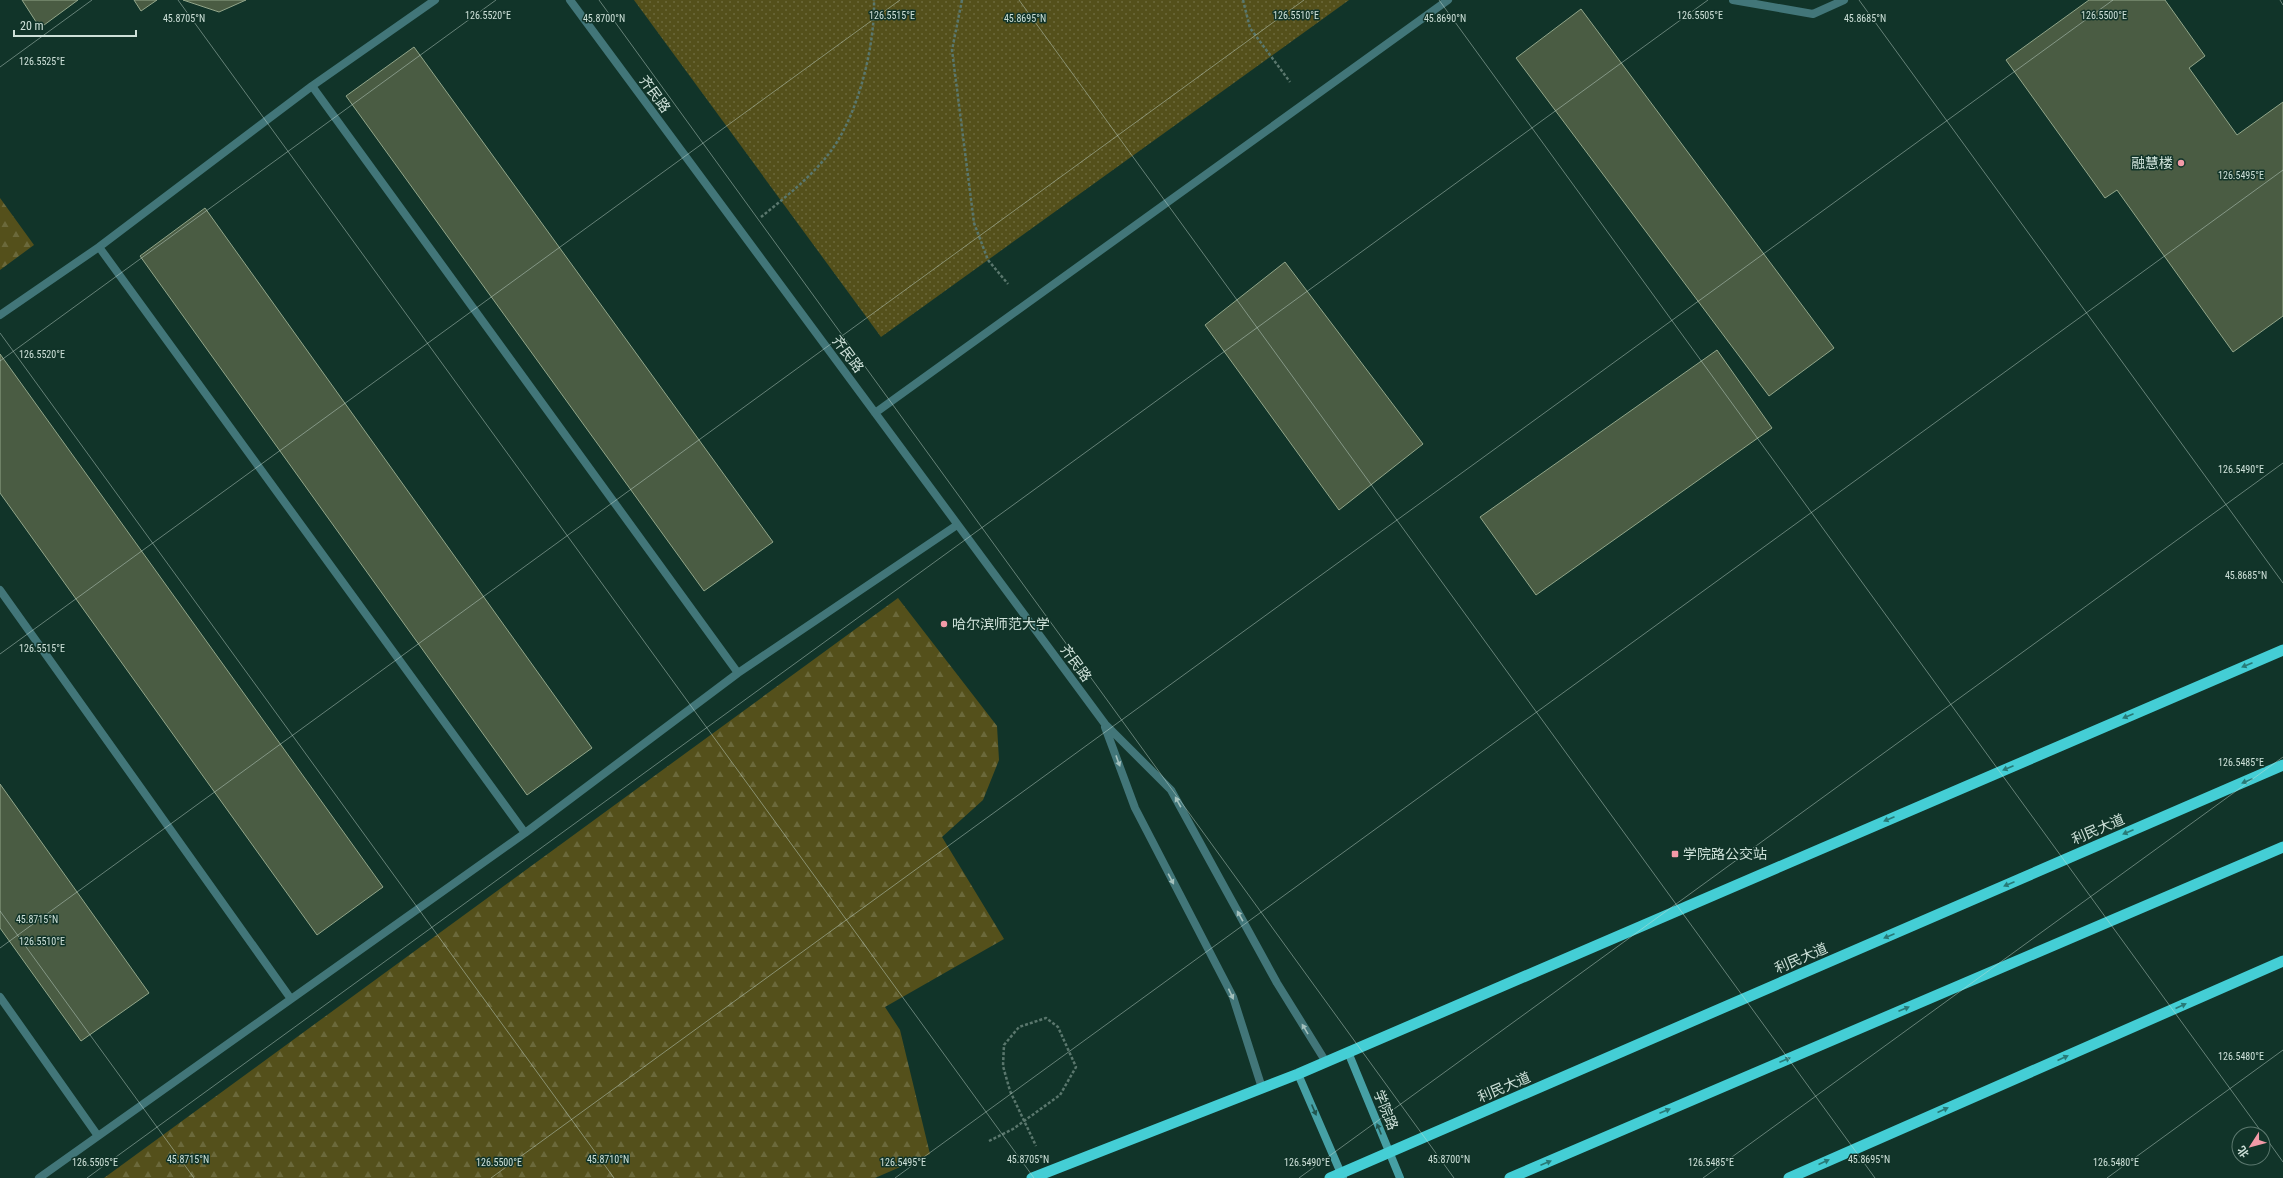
<svg xmlns="http://www.w3.org/2000/svg" width="2283" height="1178" viewBox="0 0 2283 1178" font-family="'Roboto Condensed','Noto Sans SC',sans-serif">
	<style>
		.grass { fill: url(#grass-dots) }
		.forest { fill: url(#forest-firs) }
		.building { fill: #4a5c43; stroke: #92a68a }
		.lines { fill: none; stroke-linecap: round; stroke-linejoin: round }
		.path { stroke: #5a776d; stroke-width: 2.5; stroke-dasharray: 3 2; stroke-linecap: butt }
		.service { stroke: #427679; stroke-width: 8 }
		.secondary { stroke: #46a0a5; stroke-width: 8 }
		.trunk { stroke: #44ced5; stroke-width: 11 }
		.oneway { fill: #287976 }
		.oneway2 { fill: #a3c0bc }
		.oneway3 { fill: #21544e }
		.ticks { fill: none; stroke: #cde0d8; stroke-width: 1; stroke-opacity: 0.45 }
		.poi-dot { fill: #f39aa7; stroke: #113429; stroke-width: 1.5 }
		.labels { text-anchor: middle; dominant-baseline: central; stroke-width: 3; stroke-linejoin: round; paint-order: stroke }
		.street-label { font-size: 14px; fill: #cde0d8; stroke: #113429 }
		.poi-label { font-size: 14px; fill: #cde0d8; stroke: #113429; text-anchor: start }
		.ticks-label { font-size: 10px; text-anchor: middle; fill: #cde0d8; stroke: #113429; stroke-width: 3; stroke-linejoin: round; paint-order: stroke }
	</style>
	<defs>
		<pattern id="grass-dots" width="8" height="8" patternUnits="userSpaceOnUse"><rect width="8" height="8" fill="#54501b"/><path d="M2 2h.1M6 6h.1" fill="none" stroke="#6b693b" stroke-width="1.8" stroke-linecap="round"/></pattern>
		<pattern id="forest-firs" width="22" height="20" patternUnits="userSpaceOnUse"><rect width="22" height="20" fill="#54501b"/><path d="M5 1l3.5 6h-7zM16 11l3.5 6h-7z" fill="#6b693b"/></pattern>
	</defs>
	<rect width="100%" height="100%" fill="#113429"/>
	<!-- grass -->
	<path class="grass" d="M634,0H1349L881,337Z"/>
	<!-- forest -->
	<path class="forest" d="M0,198L34,245L0,270Z
		M898,598L997,726L999,760L983,800L942,837L1004,939L885,1007L900,1030L930,1154L875,1178H104Z"/>
	<!-- building -->
	<path class="building" d="M22,0H78L40,28Z
		M134,0H157L141,11Z
		M183,0H246L219,12Z
		M2089,0H2165L2205,56L2189,68L2237,135L2283,102V316L2233,352L2117,190L2105,198L2006,60Z
		M1581,9L1834,348L1769,396L1516,58Z
		M414,47L773,542L704,591L346,96Z
		M205,208L592,748L527,795L140,256Z
		M1285,262L1423,444L1339,510L1205,325Z
		M1717,350L1772,428L1536,595L1480,517Z
		M0,354L383,887L317,935L0,493Z
		M0,784L149,993L81,1041L0,928Z"/>
	<g class="lines">
		<!-- path -->
		<path class="path" d="M962,0L952,50L974,223L988,260L1008,284
			M1243,0L1250,28L1290,82
			M761,217C787,196 819,171 837,142C860,105 875,44 874,0
			M989,1141L1013,1129L1060,1095L1076,1067L1058,1027L1046,1018L1019,1027L1004,1045L1003,1066L1010,1091L1036,1146"/>
		<!-- service -->
		<path class="service" d="M570,0L1105,724L1171,790L1277,983L1326,1062
			M1733,0L1813,14L1844,0
			M312,86L738,673
			M99,247L525,833
			M0,315L99,247L312,86L435,0
			M875,413L1448,0
			M0,590L291,999
			M1105,727L1135,808L1233,997L1262,1088
			M0,997L98,1136
			M39,1178L525,833L738,673L957,525"/>
		<!-- secondary -->
		<path class="secondary" d="M1348,1052L1400,1178
			M1298,1074L1343,1178"/>
		<!-- trunk -->
		<path class="trunk" d="M1032,1178L1298,1074L2283,650
			M1330,1178L2283,765
			M1510,1178L2283,847
			M1789,1178L2283,961"/>
	</g>
	<!-- one-way arrows -->
	<defs><path id="oneway-solid" d="M-6-.8H1V-3.2L6.5 0L1 3.2V.8H-6Z"/></defs>
	<g class="oneway">
		<use href="#oneway-solid" transform="translate(2247 665) rotate(157)"/>
		<use href="#oneway-solid" transform="translate(2128 716) rotate(157)"/>
		<use href="#oneway-solid" transform="translate(2008 768) rotate(157)"/>
		<use href="#oneway-solid" transform="translate(2247 781) rotate(157)"/>
		<use href="#oneway-solid" transform="translate(1889 819) rotate(157)"/>
		<use href="#oneway-solid" transform="translate(2128 832) rotate(157)"/>
		<use href="#oneway-solid" transform="translate(2009 884) rotate(157)"/>
		<use href="#oneway-solid" transform="translate(1889 936) rotate(157)"/>
		<use href="#oneway-solid" transform="translate(2181 1006) rotate(-24)"/>
		<use href="#oneway-solid" transform="translate(1904 1009) rotate(-23)"/>
		<use href="#oneway-solid" transform="translate(2063 1058) rotate(-24)"/>
		<use href="#oneway-solid" transform="translate(1785 1060) rotate(-23)"/>
		<use href="#oneway-solid" transform="translate(1943 1110) rotate(-24)"/>
		<use href="#oneway-solid" transform="translate(1665 1111) rotate(-23)"/>
		<use href="#oneway-solid" transform="translate(1824 1162) rotate(-24)"/>
		<use href="#oneway-solid" transform="translate(1546 1163) rotate(-23)"/>
	</g>
	<g class="oneway2">
		<use href="#oneway-solid" transform="translate(1118 761) rotate(70)"/>
		<use href="#oneway-solid" transform="translate(1178 802) rotate(-119)"/>
		<use href="#oneway-solid" transform="translate(1171 879) rotate(62)"/>
		<use href="#oneway-solid" transform="translate(1240 916) rotate(-119)"/>
		<use href="#oneway-solid" transform="translate(1231 994) rotate(65)"/>
		<use href="#oneway-solid" transform="translate(1305 1029) rotate(-121)"/>
	</g>
	<g class="oneway3">
		<use href="#oneway-solid" transform="translate(1314 1110) rotate(67)"/>
		<use href="#oneway-solid" transform="translate(1379 1129) rotate(-112)"/>
	</g>
	<!-- ticks -->
	<path class="ticks" d="M178,0L1034,1178M599,0L1454,1178M1019,0L1875,1178M1439,0L2263,1134M1859,0L2283,583M2280,0L2283,5M0,67L92,0M0,333L614,1178M0,361L496,0M0,654L900,0M0,911L194,1178M0,948L1304,0M2263,1134L2283,1162M87,1178L1708,0M491,1178L2113,0M895,1178L2283,170M1299,1178L2283,463M1703,1178L2283,757M2107,1178L2283,1050"/>
	<!-- markers -->
	<g class="poi-dot">
		<circle cx="2181" cy="163" r="4"/>
		<circle cx="944" cy="624" r="4"/>
		<rect x="1671" y="850" width="8" height="8" rx="2"/>
	</g>
	<g class="labels">
		<!-- street labels -->
		<g class="street-label">
			<text transform="translate(655 94) rotate(54)">齐民路</text>
			<text transform="translate(848 354) rotate(53)">齐民路</text>
			<text transform="translate(1076 663) rotate(54)">齐民路</text>
			<text transform="translate(2098 829) rotate(-23)">利民大道</text>
			<text transform="translate(1801 958) rotate(-23)">利民大道</text>
			<text transform="translate(1504 1087) rotate(-23)">利民大道</text>
			<text transform="translate(1386 1110) rotate(68)">学院路</text>
		</g>
		<!-- poi labels -->
		<g class="poi-label">
			<text x="2173" y="163" text-anchor="end">融慧楼</text>
			<text x="952" y="624">哈尔滨师范大学</text>
			<text x="1683" y="854">学院路公交站</text>
		</g>
	</g>
	<g class="ticks-label">
		<text x="488" y="19">126.5520°E</text>
		<text x="892" y="19">126.5515°E</text>
		<text x="1296" y="19">126.5510°E</text>
		<text x="1700" y="19">126.5505°E</text>
		<text x="2104" y="19">126.5500°E</text>
		<text x="184" y="22">45.8705°N</text>
		<text x="604" y="22">45.8700°N</text>
		<text x="1025" y="22">45.8695°N</text>
		<text x="1445" y="22">45.8690°N</text>
		<text x="1865" y="22">45.8685°N</text>
		<text x="42" y="65">126.5525°E</text>
		<text x="2241" y="179">126.5495°E</text>
		<text x="42" y="358">126.5520°E</text>
		<text x="2241" y="473">126.5490°E</text>
		<text x="2246" y="579">45.8685°N</text>
		<text x="42" y="652">126.5515°E</text>
		<text x="2241" y="766">126.5485°E</text>
		<text x="37" y="923">45.8715°N</text>
		<text x="42" y="945">126.5510°E</text>
		<text x="2241" y="1060">126.5480°E</text>
		<text x="188" y="1163">45.8715°N</text>
		<text x="608" y="1163">45.8710°N</text>
		<text x="1028" y="1163">45.8705°N</text>
		<text x="1449" y="1163">45.8700°N</text>
		<text x="1869" y="1163">45.8695°N</text>
		<text x="95" y="1166">126.5505°E</text>
		<text x="499" y="1166">126.5500°E</text>
		<text x="903" y="1166">126.5495°E</text>
		<text x="1307" y="1166">126.5490°E</text>
		<text x="1711" y="1166">126.5485°E</text>
		<text x="2116" y="1166">126.5480°E</text>
	</g>
	<!-- north arrow -->
	<g transform="translate(2251 1146) rotate(234)"><circle r="19" fill="#113429" stroke="#5c796f"/>
	<path d="M0-3L7 15L0 10L-7 15Z" fill="#f39aa7"/>
	<text y="-6" font-size="11" font-weight="bold" text-anchor="middle" fill="#cde0d8">北</text>
	</g>
	<!-- scale -->
	<path d="M14 30v6h122v-6" fill="none" stroke="#cde0d8" stroke-width="2"/>
	<text x="20" y="30" font-size="12" fill="#cde0d8" stroke="#113429" stroke-width="3" paint-order="stroke">20 m</text>
</svg>
